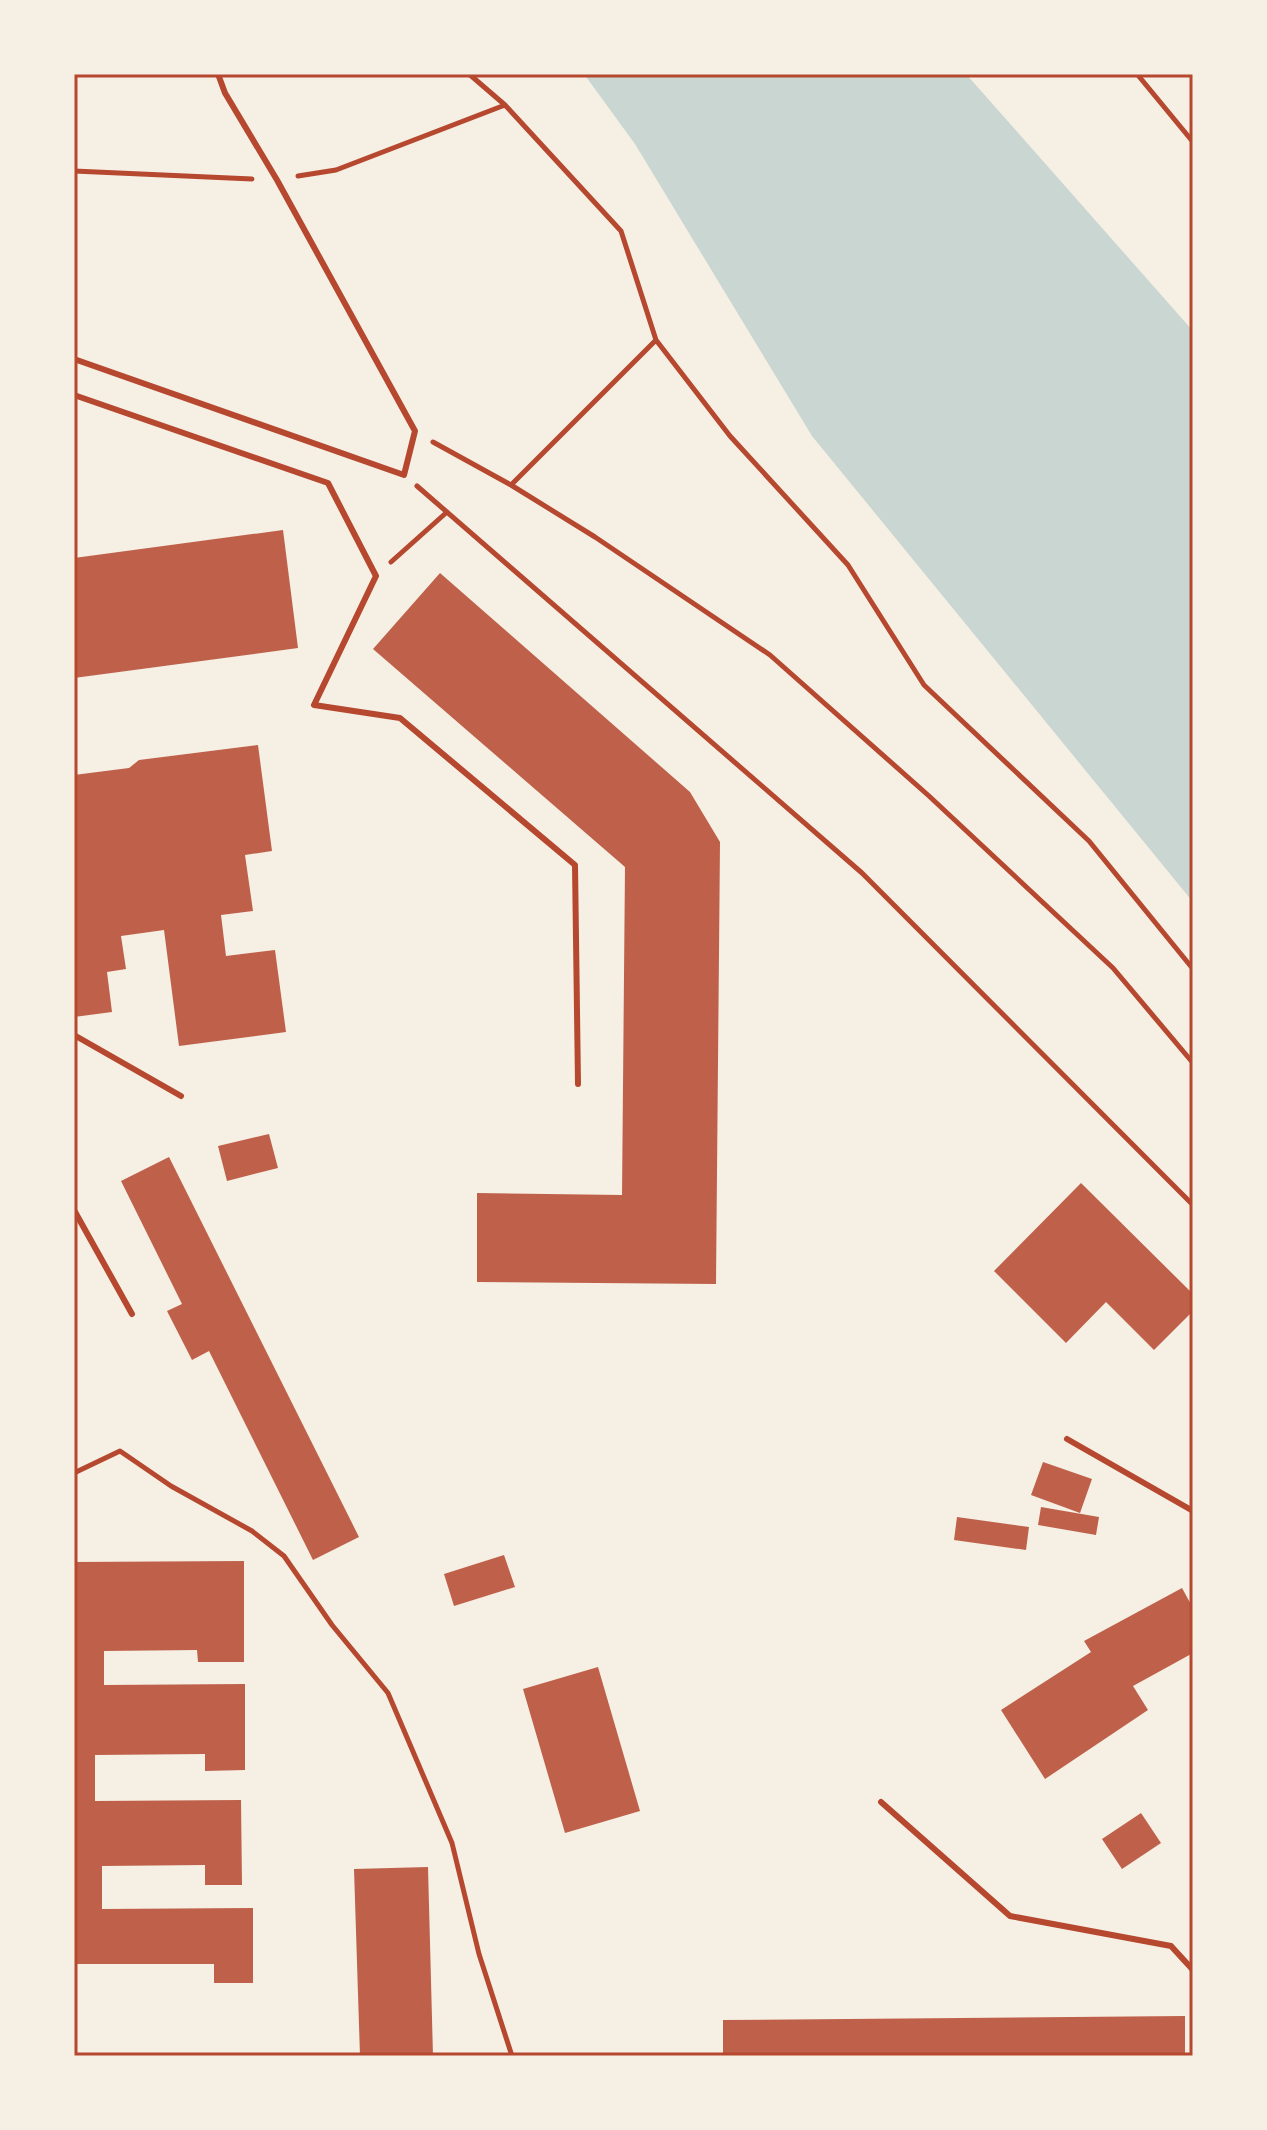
<svg xmlns="http://www.w3.org/2000/svg" width="1267" height="2130" viewBox="0 0 1267 2130" font-family="Montserrat,sans-serif">
	<style>
		.water { fill: #c9d6d2 }
		.building { fill: #bf614a }
		.lines { fill: none; stroke-linecap: round; stroke-linejoin: round }
		.path { stroke: #b5482f; stroke-width: 5 }
		.service { stroke: #b5482f; stroke-width: 6 }
		.neatline { fill: none; stroke: #b5482f; stroke-width: 3 }
	</style>
	<rect width="100%" height="100%" fill="#f6efe4"/>
	<!-- water -->
	<path class="water" d="M584,74H966L1193,331V902L812,436L635,144Z"/>
	<!-- building -->
	<path class="building" d="M283,530L298,648L74,678V558Z
		M440,573L690,792L720,842L716,1284L477,1282V1193L622,1195L625,867L373,649Z
		M258,745L272,851L245,855L253,911L221,915L226,956L275,950L286,1032L179,1046L164,930L121,936L126,969L107,972L112,1012L74,1017V775L129,768L139,760Z
		M269,1134L278,1168L227,1181L218,1146Z
		M169,1157L359,1537L313,1560L209,1351L192,1360L167,1311L182,1304L121,1181Z
		M1081,1183L1193,1294V1311L1154,1350L1106,1302L1066,1343L994,1271Z
		M1043,1462L1092,1479L1080,1513L1031,1495Z
		M1041,1507L1099,1517L1096,1535L1038,1525Z
		M957,1517L1029,1527L1026,1550L954,1540Z
		M504,1555L515,1587L454,1606L444,1574Z
		M244,1561V1662H198L197,1650L104,1651V1685L245,1684V1770L205,1771V1754L95,1755V1801L241,1800L242,1885H205V1865L102,1866V1909L253,1908V1983H214V1964H74V1562Z
		M1182,1588L1193,1608V1653L1133,1686L1148,1710L1045,1779L1001,1710L1091,1652L1084,1641Z
		M598,1667L640,1811L565,1833L523,1689Z
		M1141,1813L1161,1843L1122,1869L1102,1839Z
		M428,1867L433,2056H360L354,1869Z
		M1185,2016V2056H723V2020Z"/>
	<g class="lines">
		<!-- path -->
		<path class="path" d="M469,74L505,105L621,231L656,340L730,436L848,565L924,685L1089,841L1193,969
			M1137,74L1193,142
			M74,171L252,179
			M298,176L336,170L505,105
			M433,442L511,485L595,537L770,655L929,796L1113,968L1193,1063
			M511,485L656,340
			M417,486L862,873L1193,1205
			M391,562L447,512
			M74,1473L120,1451L171,1486L252,1531L284,1556L332,1625L388,1693L452,1843L479,1954L512,2056"/>
		<!-- service -->
		<path class="service" d="M74,359L404,475L415,431L277,180L225,93L218,74
			M74,395L328,483L376,576L314,705L400,718L575,865L578,1084
			M74,1035L181,1096
			M74,1210L132,1314
			M1067,1439L1193,1511
			M881,1802L1010,1916L1171,1946L1193,1970"/>
	</g>
	<!-- border -->
	<rect width="1267" height="2130" fill="none" stroke="#f6efe4" stroke-width="152"/>
	<rect x="76" y="76" width="1115" height="1978" class="neatline"/>
</svg>
